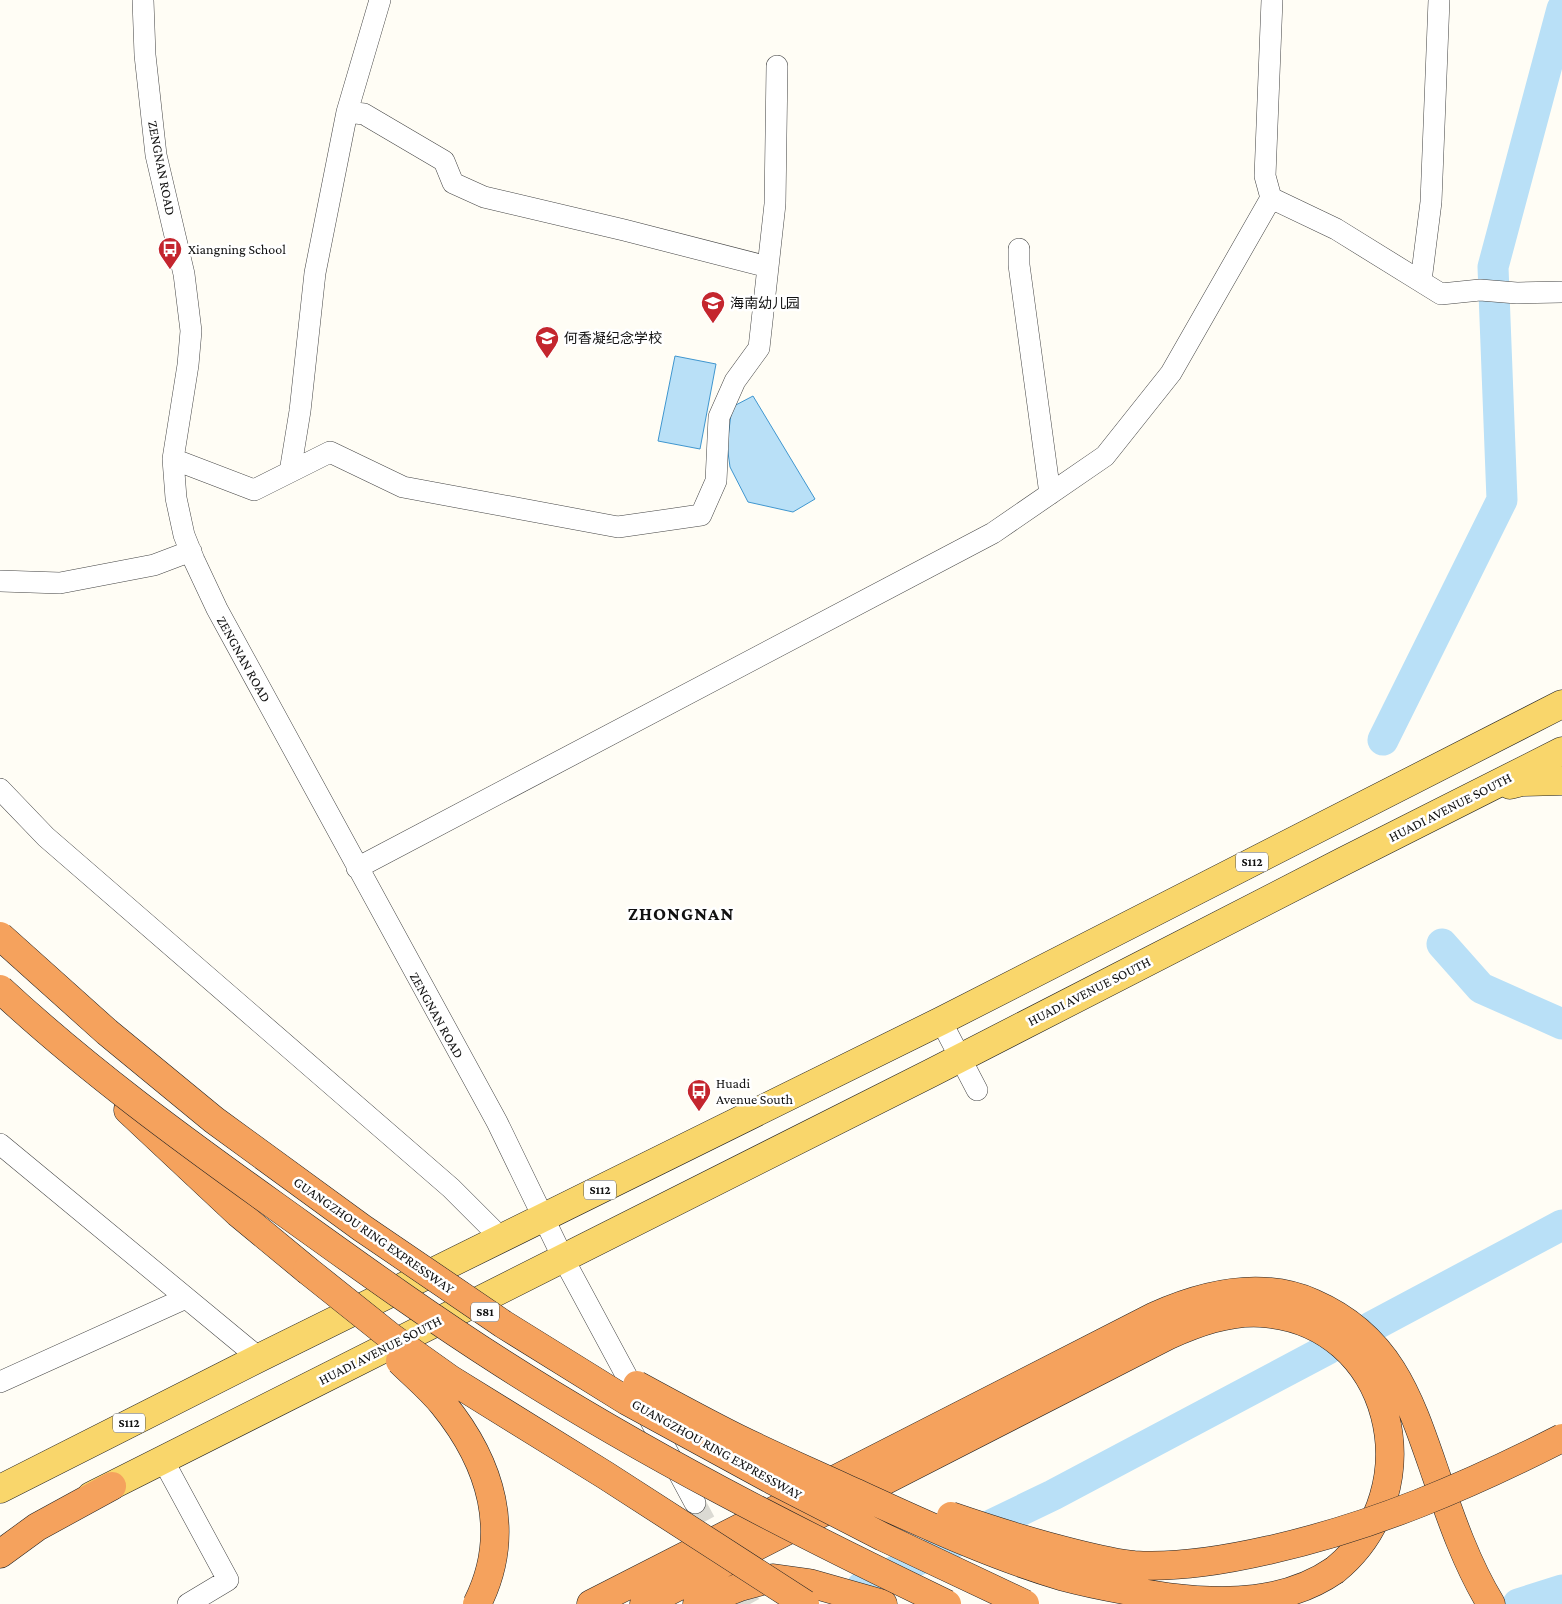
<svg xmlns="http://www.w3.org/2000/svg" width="1562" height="1604" viewBox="0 0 1562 1604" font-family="'Crimson Pro','Noto Sans SC',serif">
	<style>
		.water { fill: #b9e0f7; stroke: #3f96cf }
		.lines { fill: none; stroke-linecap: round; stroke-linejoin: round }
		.river { stroke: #b9e0f7; stroke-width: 31 }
		.minor-tunnel { stroke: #dbdad3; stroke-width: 21; stroke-dasharray: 21 11; stroke-linecap: butt }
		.minor-casing { stroke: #444; stroke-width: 22 }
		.major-casing { stroke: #222; stroke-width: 29 }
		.highway-casing { stroke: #222; stroke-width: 29 }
		.minor { stroke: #fff; stroke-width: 21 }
		.major { stroke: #f9d66b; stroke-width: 28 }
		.highway { stroke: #f5a25d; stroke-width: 28 }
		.highway-bridge-casing { stroke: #222; stroke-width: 29; stroke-linecap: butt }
		.highway-bridge { stroke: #f5a25d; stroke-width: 28 }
		.labels { text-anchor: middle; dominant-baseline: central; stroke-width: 5; stroke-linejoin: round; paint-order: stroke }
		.shield { fill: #fff; stroke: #585858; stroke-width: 1 }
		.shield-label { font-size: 12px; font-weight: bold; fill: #111 }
		.street-label { font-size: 14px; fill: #111; stroke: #fff }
		.poi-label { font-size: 14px; fill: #111; stroke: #fff; text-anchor: start }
		.district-label { font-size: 19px; font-weight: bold; letter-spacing: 1px; fill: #111; stroke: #fff }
	</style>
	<rect width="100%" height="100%" fill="#fffdf5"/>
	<!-- water -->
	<path class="water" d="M675,356L716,364L700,449L658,441Z
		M753,396L815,499L793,512L748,502L730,467L727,445L732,407Z"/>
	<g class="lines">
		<!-- river -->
		<path class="river" d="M1383,740L1502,500L1493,267L1562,9
			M1442,944L1481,988L1562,1024
			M1371,1327L1562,1225
			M862,1587L1053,1495L1328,1349
			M1518,1604L1562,1590"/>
		<!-- minor-tunnel -->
		<path class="minor-tunnel" d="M695,1503L750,1604"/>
		<!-- minor casing -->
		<g class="minor-casing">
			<path id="minor" d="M143,0L145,55L156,155L184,274L191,331L188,365L173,459L176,498L184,535L194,560L217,609L497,1122L563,1258L695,1503
				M1272,0L1265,176L1271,198L1336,229L1441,294L1480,290L1517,293L1562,292
				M347,112L364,114L444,161L453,183L484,197L624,230L768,267
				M1019,249V265L1050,494
				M1421,281L1431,202L1439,0
				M173,459L254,490L330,452L403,487L618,527L701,515L716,481L719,417L735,381L759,348L775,204L777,66
				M290,472L300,411L315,273L347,112L380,0
				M0,581L60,583L154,565L191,551
				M0,789L46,837L451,1188L502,1239
				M357,868L993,533L1105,456L1171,373L1271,198
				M941,1021L977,1090
				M0,1144L259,1358
				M0,1382L186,1298
				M163,1460L228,1580L188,1604"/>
		</g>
		<!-- major casing -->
		<g class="major-casing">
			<path id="major" d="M1510,785L1522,782L1562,781
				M0,1489L259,1358L941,1021L1562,704
				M91,1496L931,1073L1344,861L1562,751"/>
		</g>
		<!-- highway casing -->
		<g class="highway-casing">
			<path id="highway" d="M128,1110L238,1213L307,1270
				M0,1554L37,1527L112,1486
				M591,1604L1155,1316C1204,1294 1261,1280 1313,1303C1391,1337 1410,1400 1436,1475C1451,1519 1467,1565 1491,1604
				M644,1604L1167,1336C1196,1323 1228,1311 1261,1313C1394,1321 1433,1490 1335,1570
				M697,1604L740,1587L773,1578L809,1583L883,1604"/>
		</g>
		<!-- minor -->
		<use href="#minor" class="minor"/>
		<!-- major -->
		<use href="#major" class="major"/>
		<!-- highway -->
		<use href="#highway" class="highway"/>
		<!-- highway-bridge casing -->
		<g class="highway-bridge-casing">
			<path id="highway-bridge" d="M0,936L107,1032L214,1120L362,1228L503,1324L627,1401L772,1480L883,1537L1025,1604
				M0,989C86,1069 182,1139 277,1207C351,1260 425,1314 502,1363C644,1454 795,1531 947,1604
				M307,1270L391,1337L450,1379L605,1475L805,1604
				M400,1361C414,1375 430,1388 443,1404C491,1463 513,1533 477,1604
				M637,1385C670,1403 703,1421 737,1438C776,1457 815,1474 854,1492C922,1523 992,1556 1064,1577C1098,1586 1133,1592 1168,1597C1225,1604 1286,1604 1335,1570
				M951,1516C992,1530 1032,1543 1074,1553C1094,1558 1114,1563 1134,1565C1179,1568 1225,1560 1269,1550C1372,1527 1468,1486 1562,1438"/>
		</g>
		<!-- highway-bridge -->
		<use href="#highway-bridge" class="highway-bridge"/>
	</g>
	<!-- icons -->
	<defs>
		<g id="bus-pin" transform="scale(1.25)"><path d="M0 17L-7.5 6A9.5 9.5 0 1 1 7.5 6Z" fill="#c4262e" stroke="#fff"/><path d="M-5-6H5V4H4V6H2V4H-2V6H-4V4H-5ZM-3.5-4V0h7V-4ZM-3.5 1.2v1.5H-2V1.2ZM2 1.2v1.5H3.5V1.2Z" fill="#fff"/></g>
		<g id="school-pin" transform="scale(1.25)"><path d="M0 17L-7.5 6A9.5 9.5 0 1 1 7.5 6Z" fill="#c4262e" stroke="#fff"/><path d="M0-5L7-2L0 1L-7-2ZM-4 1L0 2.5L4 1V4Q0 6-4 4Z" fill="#fff"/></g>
	</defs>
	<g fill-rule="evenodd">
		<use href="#bus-pin" x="170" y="249"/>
		<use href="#school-pin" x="713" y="303"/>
		<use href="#school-pin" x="547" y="338"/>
		<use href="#bus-pin" x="699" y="1091"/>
	</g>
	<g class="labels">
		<!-- shield labels -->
		<g class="shield">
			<rect x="1236" y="852.5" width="32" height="19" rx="4"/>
			<rect x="584" y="1180.5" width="32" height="19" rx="4"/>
			<rect x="471" y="1302.5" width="28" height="19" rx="4"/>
			<rect x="113" y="1413.5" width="32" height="19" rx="4"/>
		</g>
		<g class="shield-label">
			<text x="1252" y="862">S112</text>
			<text x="600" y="1190">S112</text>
			<text x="485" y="1312">S81</text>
			<text x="129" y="1423">S112</text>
		</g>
		<!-- street labels -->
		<g class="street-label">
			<text transform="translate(162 168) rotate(79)">ZENGNAN ROAD</text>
			<text transform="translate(244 659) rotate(61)">ZENGNAN ROAD</text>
			<text transform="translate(1450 807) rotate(-27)">HUADI AVENUE SOUTH</text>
			<text transform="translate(1089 991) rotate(-27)">HUADI AVENUE SOUTH</text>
			<text transform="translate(437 1015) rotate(61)">ZENGNAN ROAD</text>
			<text transform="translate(374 1235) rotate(35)">GUANGZHOU RING EXPRESSWAY</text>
			<text transform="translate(380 1350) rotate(-27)">HUADI AVENUE SOUTH</text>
			<text transform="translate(717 1449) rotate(29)">GUANGZHOU RING EXPRESSWAY</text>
		</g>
		<!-- poi labels -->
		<g class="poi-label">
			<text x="188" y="249">Xiangning School</text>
			<text x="730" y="303">海南幼儿园</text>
			<text x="564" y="338">何香凝纪念学校</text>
			<text x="716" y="1083">Huadi<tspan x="716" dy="16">Avenue South</tspan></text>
		</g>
		<!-- district labels -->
		<g class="district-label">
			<text x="681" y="913">ZHONGNAN</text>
		</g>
	</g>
</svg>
